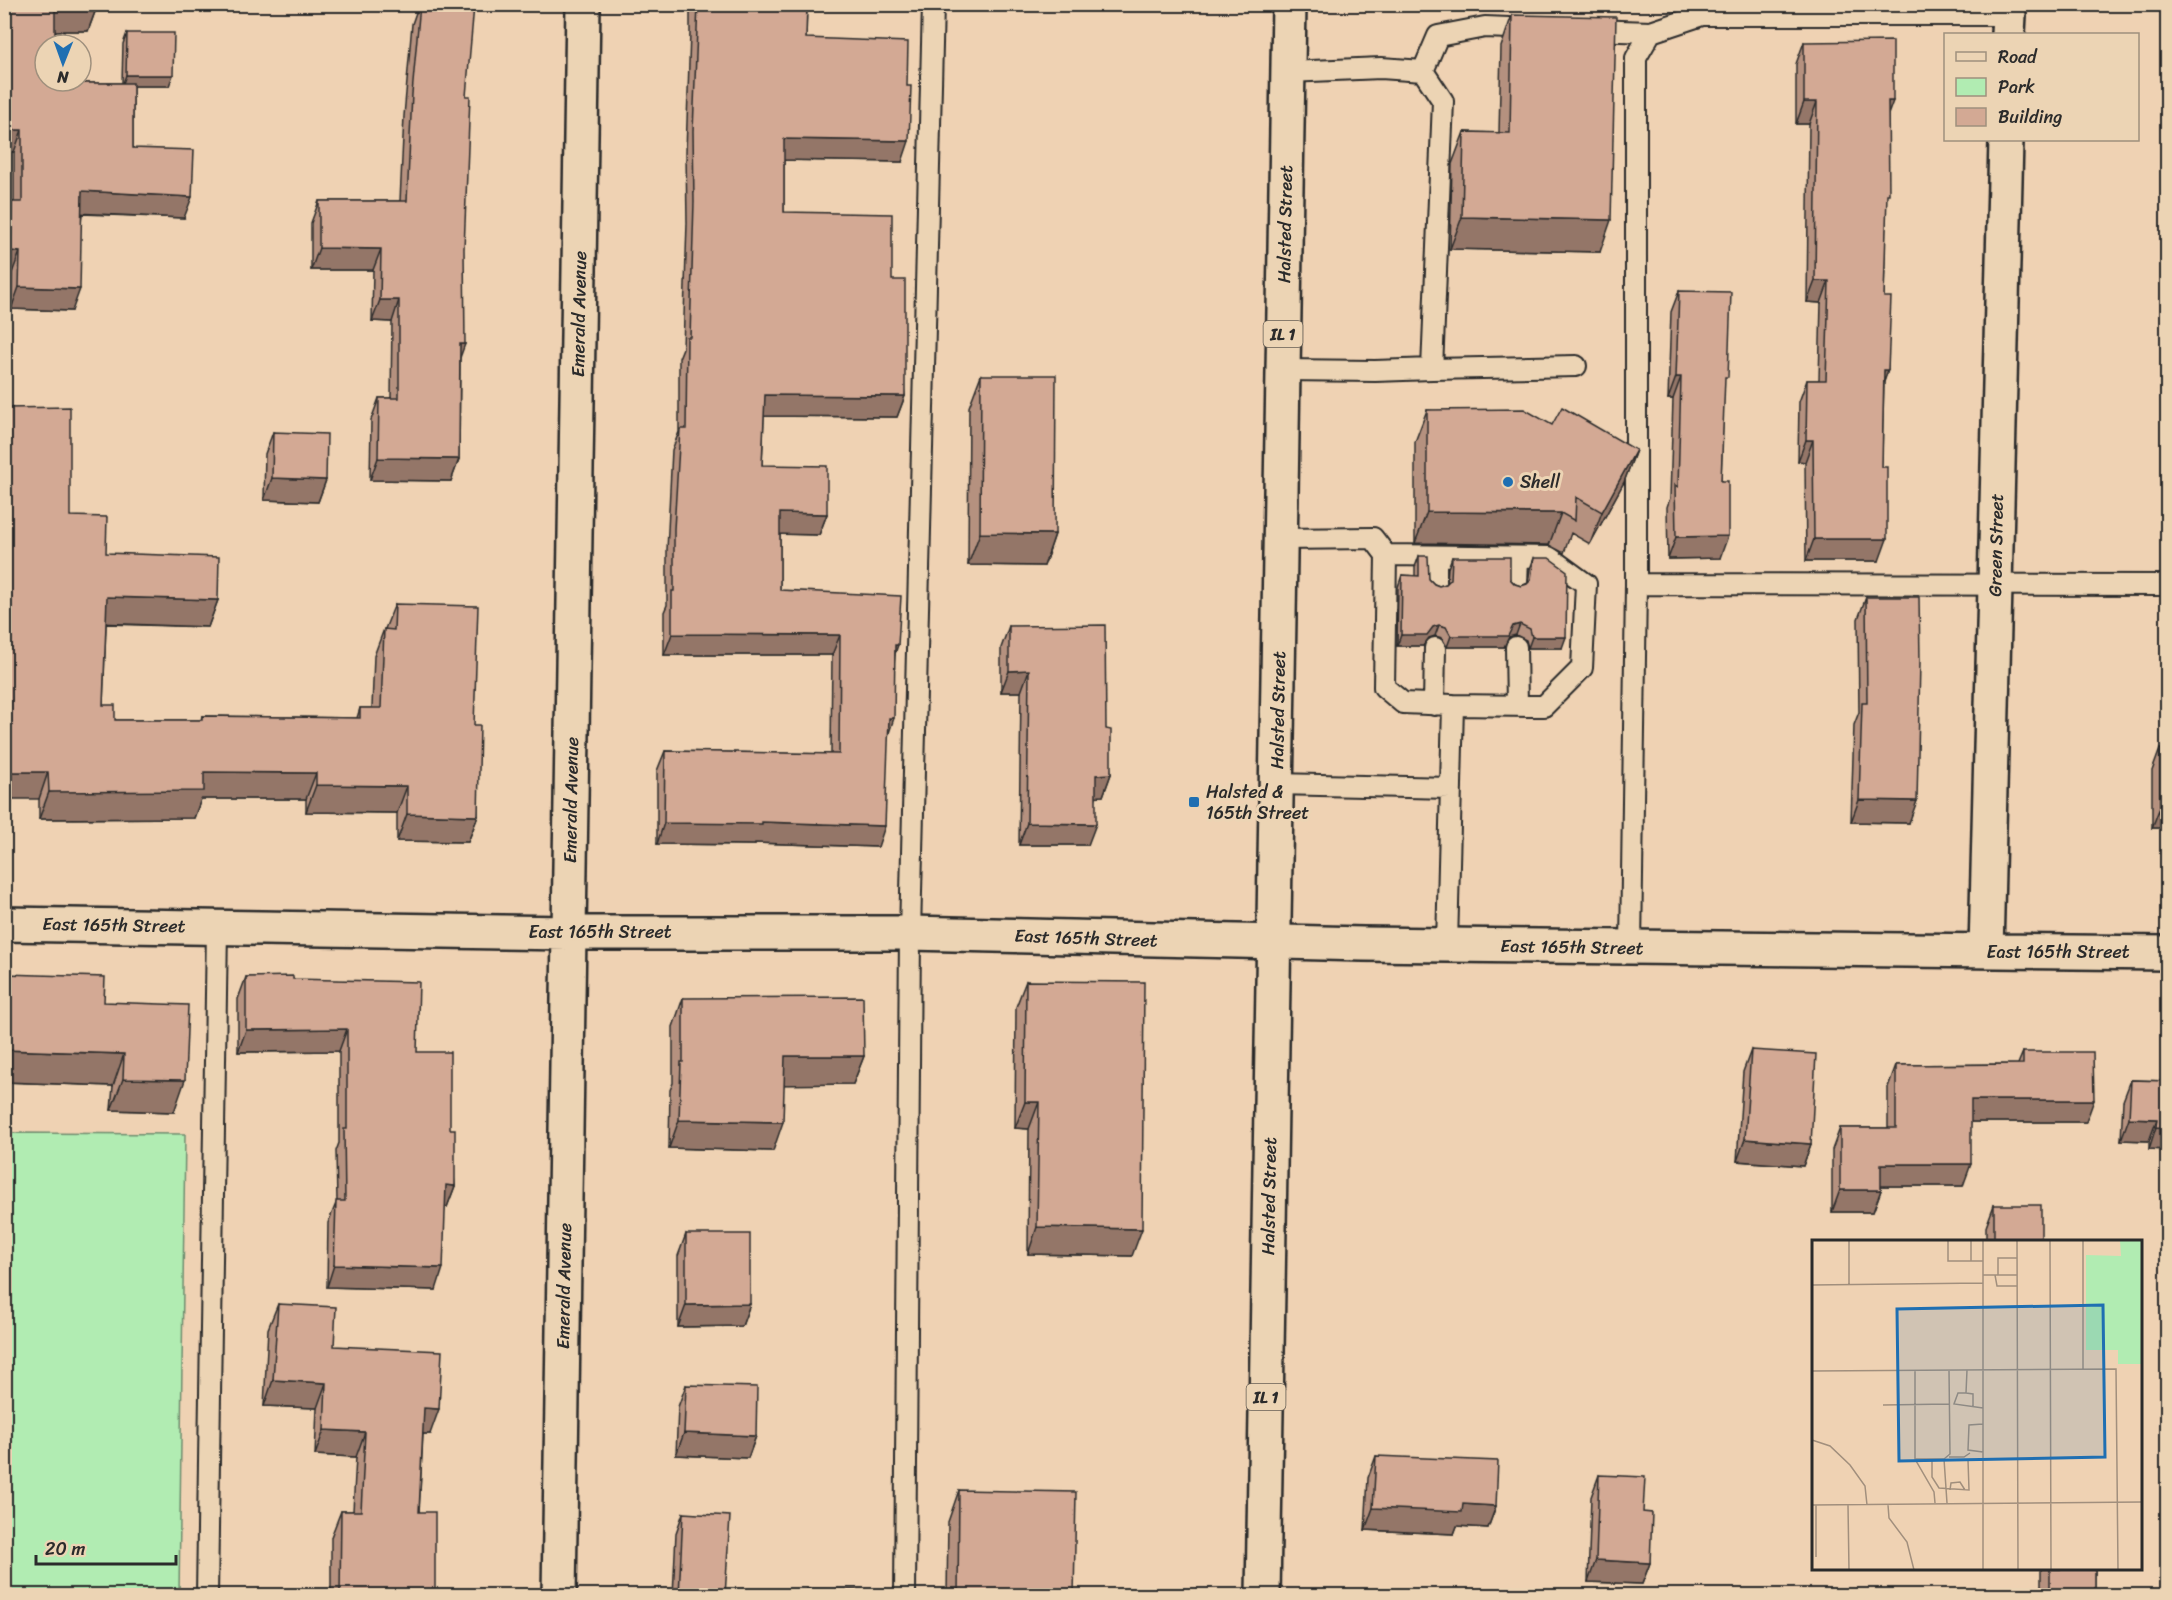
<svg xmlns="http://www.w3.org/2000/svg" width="2172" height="1600" viewBox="0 0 2172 1600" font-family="Sriracha,sans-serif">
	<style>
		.green { fill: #b1ecb2; stroke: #6e8c6e; stroke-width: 1.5 }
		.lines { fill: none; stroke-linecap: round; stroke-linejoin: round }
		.lane-casing { stroke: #2b2b2b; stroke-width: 24 }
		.street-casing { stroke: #2b2b2b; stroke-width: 38 }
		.primary-casing { stroke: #2b2b2b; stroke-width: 38 }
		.lane { stroke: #ecd4b4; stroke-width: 20 }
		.street { stroke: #ecd4b4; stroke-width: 33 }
		.primary { stroke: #ecd4b4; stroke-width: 33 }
		.wall { fill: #b5917f; stroke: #2b2b2b; stroke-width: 1.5 }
		.shaded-wall { fill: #947668; stroke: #2b2b2b; stroke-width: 1.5 }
		.building { fill: #d3a994; stroke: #2b2b2b; stroke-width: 1.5 }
		.poi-dot { fill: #1f6fb2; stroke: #ecd4b4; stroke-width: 2 }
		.labels { text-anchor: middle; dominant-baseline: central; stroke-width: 6; stroke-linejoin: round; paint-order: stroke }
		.shield { fill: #ecd4b4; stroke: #655e54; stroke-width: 1.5 }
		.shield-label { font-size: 16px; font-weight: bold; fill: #2b2b2b }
		.street-label { font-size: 18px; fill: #2b2b2b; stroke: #ecd4b4 }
		.poi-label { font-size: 18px; fill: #2b2b2b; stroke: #ecd4b4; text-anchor: start }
		.inset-road { fill: none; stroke: #a18f7d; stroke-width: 1.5 }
		.view { fill: #1f6fb2; fill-opacity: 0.15; stroke: #1f6fb2; stroke-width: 3 }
		.inset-edge { fill: none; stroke: #2b2b2b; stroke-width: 3 }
	</style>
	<rect width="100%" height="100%" fill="#efd2b3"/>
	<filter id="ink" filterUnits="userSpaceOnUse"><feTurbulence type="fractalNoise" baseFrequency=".0167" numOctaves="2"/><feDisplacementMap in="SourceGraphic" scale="12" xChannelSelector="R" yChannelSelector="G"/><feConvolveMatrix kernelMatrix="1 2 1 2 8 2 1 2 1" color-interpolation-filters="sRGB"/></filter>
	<g filter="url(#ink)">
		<!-- green -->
		<path class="green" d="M5,1133L185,1134L179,1595H5Z"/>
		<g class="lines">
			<!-- lane casing -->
			<g class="lane-casing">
				<path id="lane" d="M1702,4V15H2009
					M1590,30L1651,32
					M1423,71L1438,36L1485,27L1534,29
					M1432,369L1576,366
					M1283,370L1375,371L1432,369L1443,101L1423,71L1381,68L1288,72
					M1280,539L1373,538L1386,555L1549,557L1586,584L1582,668L1544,706L1453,705L1447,945
					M1386,555L1384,687L1403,703L1453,705
					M1436,556V585
					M1636,584L2168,585
					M1517,585L1518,557
					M1516,647L1517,706
					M1434,705L1435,648
					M1276,784L1451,788
					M1631,948L1636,584V58L1651,32L1702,15
					M207,1596L217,927
					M905,1596L910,933L933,4"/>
			</g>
			<!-- street casing -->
			<g class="street-casing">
				<path id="street" d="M2006,4L2009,15L2008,34
					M4,924L569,933H910L1363,944L2168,953
					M1986,951L2006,140
					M559,1596L583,4"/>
			</g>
			<!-- primary casing -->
			<g class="primary-casing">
				<path id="primary" d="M1263,1596L1289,4"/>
			</g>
			<!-- lane -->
			<use href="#lane" class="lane"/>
			<!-- street -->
			<use href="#street" class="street"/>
			<!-- primary -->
			<use href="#primary" class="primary"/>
		</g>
		<!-- wall -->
		<path class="wall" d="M4,4H96V9L88,31H55L54,83H122L123,44L127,33L169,86H133V148L184,218L82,214L72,311L11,309L12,273H4V222L12,202H14V152H4Z
			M419,4H453L466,96L460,357L459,459L451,481L370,480L371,420L379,398H391L392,322L372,321L373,270H311V223L319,201H400L404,116L412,24Z
			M690,4H807L806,38L902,162L784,160V212L892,280L905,396L897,417L764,416L762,465L827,514L819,535L780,534V590L895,655L888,734L878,847L755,843V845L657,844V771L665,751L831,754L832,655H664V612L667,605V550L672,450L679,432V358L683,348L687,223L686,152L690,33Z
			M1512,15L1600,252L1450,249L1452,164L1464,132L1499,133L1501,47Z
			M1804,42L1888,114L1884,297L1888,370L1884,382L1879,561H1806L1805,462L1798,461L1799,402L1807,380H1819L1821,303L1807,302L1809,124H1796V64Z
			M1679,291L1724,386L1721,481L1720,558L1668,559L1667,507L1670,498L1673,399H1668L1671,312Z
			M981,375L1055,534L1044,566L968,565L969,407Z
			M1427,410L1552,425L1636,450L1624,482L1590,544L1571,533L1564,553L1549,545L1415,543V442Z
			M273,432L326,480L318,502L264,500L265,454Z
			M70,516L106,553L218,600L208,627L106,624L103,705L115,720H201L202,716L357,718L360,708H372L374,656L384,629H385L395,604L474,725L478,816L468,842L397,841V813L306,812V799H201L194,818L39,819V799Z
			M1419,556L1429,579L1434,584L1439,586L1446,584L1447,583L1448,568L1452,557L1510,579L1515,584L1521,586L1528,583L1530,569L1534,558L1562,648H1528L1526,640L1516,635L1509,637L1504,647H1447L1442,638L1435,636L1429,638L1423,646H1397L1398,587L1402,575L1415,576V567Z
			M1866,597L1909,823L1851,822L1854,725L1859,712L1858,619Z
			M1009,626L1106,729L1111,774L1103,796H1096L1088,845H1019L1021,692H1001V648Z
			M2160,749L2168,828H2152V771Z
			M4,974L104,1002L174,1112L111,1110L113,1086L4,1082Z
			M246,977L293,979L417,1052L450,1129L455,1186L447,1207H445L436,1290L327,1287L328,1223L337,1201L336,1151L339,1143V1051L238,1052V999Z
			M1026,981L1132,1256L1028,1254L1029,1129L1015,1128L1016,1007Z
			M683,998L864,1056L853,1084H784L773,1151L669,1148L670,1090L673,1083V1027Z
			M1751,1050L1811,1144L1803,1166L1737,1161L1743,1072Z
			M2023,1052L2086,1122H1971L1963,1186H1881V1190L1873,1212H1832V1150L1840,1128H1888V1087L1896,1065L2018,1064Z
			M2131,1080L2168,1081V1150L2149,1149V1141L2121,1140L2123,1101Z
			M1994,1205L2041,1242H1986V1227Z
			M686,1234L750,1304L742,1326L678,1327V1256Z
			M278,1304L334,1346L430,1434H423L419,1512L435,1596H331V1537L341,1511H353L356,1457L315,1455L317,1408L264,1406L268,1329Z
			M686,1385L756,1436L748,1458L676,1455L678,1407Z
			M1376,1456L1496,1506L1488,1528L1457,1526L1454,1534L1365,1530L1368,1478Z
			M1599,1475L1643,1512L1650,1563L1642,1584L1588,1582L1591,1497Z
			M959,1490L1074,1596H947L948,1522Z
			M683,1513L725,1596H673L676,1533Z
			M2041,1569H2095V1596H2041Z"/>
		<!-- shaded-wall -->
		<path class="shaded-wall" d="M55,9H96L88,31H47Z
			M126,75H173L169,86H122Z
			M1888,101H1893L1885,123Z
			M1804,102H1817L1809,124H1796Z
			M4,130H22L14,152H4Z
			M784,139L909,141L902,162L776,160Z
			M82,191L192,197L184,218L74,213Z
			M1462,217L1611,220L1600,252L1450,249Z
			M319,248L381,249L373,270H311Z
			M11,251L20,252L12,273H4V268Z
			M1815,281H1829L1821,303L1807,302Z
			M19,287L80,289L72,311L11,309Z
			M380,300H399L392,322L372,321Z
			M460,344H465L457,366Z
			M1884,370H1888L1880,392Z
			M1676,377H1681L1673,399H1668Z
			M765,395L905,396L897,417L757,416Z
			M1806,440H1813L1805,462L1798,461Z
			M1636,450L1624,482L1590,544L1602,512Z
			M378,458L459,459L451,481L370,480Z
			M272,478L326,480L318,502L264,500Z
			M1427,512L1561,513L1549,545L1415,543Z
			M780,513L827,514L819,535L772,534Z
			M980,533L1055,534L1044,566L968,565Z
			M1728,536L1720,558L1668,559L1676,537Z
			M1814,539H1887L1879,561H1806Z
			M107,597L218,600L208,627L97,623Z
			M1520,624L1516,635L1509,637L1504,647H1447L1451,636L1513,626Z
			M1439,625L1435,636L1429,638L1423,646H1397L1401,635Z
			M672,634L840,635L832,655H664Z
			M1532,637H1566L1562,648H1528Z
			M895,645H898L891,666Z
			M1029,670L1021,692H1001L1009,671Z
			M889,718H894L887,739Z
			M4,772H48L39,799H4Z
			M204,772L316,773L306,799H201L194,818L39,819L49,792Z
			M1111,774L1103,796L1088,797L1096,775Z
			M316,785L407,786L397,813L306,812Z
			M1859,800L1917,801L1909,823L1851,822Z
			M2160,807H2168V828H2152Z
			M407,814L478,816L468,842L397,841Z
			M762,822L885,826L878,847L755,843V845L657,844L664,823Z
			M1027,823L1096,824L1088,845H1019Z
			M347,1029L339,1051L238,1052L246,1030Z
			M4,1050L124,1054L113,1086L4,1082Z
			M785,1056H864L853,1084L775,1085Z
			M123,1079L185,1080L174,1112L111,1110Z
			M1971,1100H2094L2086,1122H1963Z
			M1025,1102H1039L1029,1129L1015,1128Z
			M2129,1118L2157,1119L2149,1141L2121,1140Z
			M679,1120L783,1122L773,1151L669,1148Z
			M2156,1127L2168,1128V1150L2149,1149Z
			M1745,1139L1811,1144L1803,1166L1737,1161Z
			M1881,1164H1971L1963,1186H1873Z
			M446,1185L455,1186L447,1207H438Z
			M1840,1190H1881L1873,1212H1832Z
			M1037,1227L1142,1229L1132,1256L1028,1254Z
			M334,1265L443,1268L436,1290L327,1287Z
			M750,1304L742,1326L678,1327L686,1305Z
			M273,1380L326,1383L317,1408L264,1406Z
			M424,1408L439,1409L430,1434H415Z
			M324,1430L365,1432L356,1457L315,1455Z
			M684,1433L756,1436L748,1458L676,1455Z
			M1463,1504L1496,1506L1488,1528L1457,1526L1454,1534L1365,1530L1373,1508Z
			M1596,1560L1650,1563L1642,1584L1588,1582Z"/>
		<!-- building -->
		<path class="building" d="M6,4H96V9H55V45H45V81H54V83H133V148L194,150L192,197L82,191L80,289L19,287L20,252L11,251L12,202H22V130H4Z
			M420,4H453L474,6L466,96H470L464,249L465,344H460L459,459L378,458L379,398H399V300H380L381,249L319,248V201H407L412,94Z
			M698,4H807L806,38L908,42L907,86H911L909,141L784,139V212L892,214V280H905V396L765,395L762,465L827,466V514L780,513V590L901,596L898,645H895L894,718H889L885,826L762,822V824L664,823L665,751L839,754L840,635L672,634V591H674V529L680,429H686L687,337H690L694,202L693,131Z
			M1512,15L1616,17L1611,220L1462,217L1464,132L1510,133Z
			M127,33H174L173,75H126Z
			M1893,41V101H1888L1889,194H1887L1884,297H1891L1888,370H1884L1882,467H1887V539H1814L1813,440H1806L1807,380H1826L1829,281H1815L1817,102H1804V42Z
			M1679,291L1731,292L1728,377H1725L1721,481H1728V536L1676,537L1675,485L1678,487L1681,377H1676Z
			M981,375H1056L1055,534L980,533Z
			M70,407V516L107,517L106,553L219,557L218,600L107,597L103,705H115V720H202V716L360,718V708H381L384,629L394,630L395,604L478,606L474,725H480L478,816L407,814V786L316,785V773L204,772V791L49,792L48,772H4V408Z
			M1562,407L1636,450L1602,512L1576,497L1575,521L1561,513L1427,512V410L1524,409L1552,425Z
			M273,432L327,434L326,480L272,478Z
			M1419,556H1428L1429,579L1434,584L1439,586L1446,584L1451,579L1452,557H1510V579L1515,584L1521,586L1527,584L1531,580L1534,558H1549L1567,571L1566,637H1532L1530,629L1520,624L1513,626L1508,636H1451L1446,627L1439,625L1433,627L1427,635H1401L1402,575L1419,576Z
			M1866,597H1919L1920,661L1917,801L1859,800L1862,703H1867Z
			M1105,625L1106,729L1111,730V774L1096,775V824L1027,823L1029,670L1009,671V626Z
			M2160,749H2168V807H2160Z
			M4,974L105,977L104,1002L188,1005L185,1080L123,1079L124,1054L4,1050Z
			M293,976V979L419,982L417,1052H450V1129H455V1186L446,1185L443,1268L334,1265L336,1201H345L344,1129H347V1029L246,1030V977Z
			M1026,981L1144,982L1142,1229L1037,1227L1039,1102H1025Z
			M863,997L864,1056H785L783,1122L679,1120L681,1062H683V998Z
			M1751,1050L1816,1054L1811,1144L1745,1139Z
			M2023,1052H2093L2094,1100H1971V1164H1881V1190H1840V1128H1896V1065L2023,1064Z
			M2131,1080L2168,1081V1128L2156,1127L2157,1119L2129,1118Z
			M1994,1205H2041V1242H1994Z
			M686,1234H750V1304L686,1305Z
			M278,1304L336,1307L334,1346L442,1351L439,1409L424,1408L419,1512H435V1596H340L341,1511H361L365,1432L324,1430L326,1383L273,1380Z
			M686,1385L757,1387L756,1436L684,1433Z
			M1376,1456L1498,1461L1496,1506L1463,1504L1462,1512L1373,1508Z
			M1599,1475L1645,1477L1643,1512L1652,1513L1650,1563L1596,1560Z
			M959,1490L1076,1492L1074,1596H958Z
			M683,1513L730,1516L725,1596H679Z
			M2050,1569H2095V1596H2050Z
			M807,1589L863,1590V1596H807Z"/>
	</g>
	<!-- markers -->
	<g class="poi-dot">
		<circle cx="1508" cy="482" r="6"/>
		<rect x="1188" y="796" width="12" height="12" rx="3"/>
	</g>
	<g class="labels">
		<!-- shield labels -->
		<g class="shield">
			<rect x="1263.5" y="321" width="39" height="26" rx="4.5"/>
			<rect x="1246.5" y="1384" width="39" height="26" rx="4.5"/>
		</g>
		<g class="shield-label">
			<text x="1283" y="334">IL 1</text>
			<text x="1266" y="1397">IL 1</text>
		</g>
		<!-- street labels -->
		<g class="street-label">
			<text transform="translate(1285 224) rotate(-89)">Halsted Street</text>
			<text transform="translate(579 314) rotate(-89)">Emerald Avenue</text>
			<text transform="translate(1996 545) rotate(-89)">Green Street</text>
			<text transform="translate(1278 710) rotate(-89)">Halsted Street</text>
			<text transform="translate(571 800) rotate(-89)">Emerald Avenue</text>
			<text transform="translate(114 925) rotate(1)">East 165th Street</text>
			<text x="600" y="932">East 165th Street</text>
			<text transform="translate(1086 938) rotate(2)">East 165th Street</text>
			<text transform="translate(1572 947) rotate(1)">East 165th Street</text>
			<text x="2058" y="952">East 165th Street</text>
			<text transform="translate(1269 1196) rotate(-89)">Halsted Street</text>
			<text transform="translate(564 1286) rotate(-89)">Emerald Avenue</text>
		</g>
		<!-- poi labels -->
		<g class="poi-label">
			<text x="1520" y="482">Shell</text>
			<text x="1206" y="792">Halsted &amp;<tspan x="1206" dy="21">165th Street</tspan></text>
		</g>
	</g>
	<!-- overview -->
	<g transform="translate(1812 1240)">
		<rect width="330" height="330" fill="#efd2b3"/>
		<path d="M308,0H329L330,124H306V110H274V15L309,16Z" fill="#b1ecb2"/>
		<path class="inset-road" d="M37,0V45M136,0V21H159M159,0V21H171M171,0V330M205,0L206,330M238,0L239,330M271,0V130M171,35H205M183,35L185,46H205M186,35V18H205M0,45L171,43M103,130V219L122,252L123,263M155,130L154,153H146L142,164L171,168M0,131L304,129L306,330M154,153L161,154V167M71,165L137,164M171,184L157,185L156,210L171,212M0,200L18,206L38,225L53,246L55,265M137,217H152L158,213M103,219H132L135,263M120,219V237L127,248L157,250L156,220H132M132,219L138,214L137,130M138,250L139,243L148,242L153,250M0,265L330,262M36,265L37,330M76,265L77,278L95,302L102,330M4,317V265"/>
		<path class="view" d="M291,65L293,217L87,221L85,69Z"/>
		<rect width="330" height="330" class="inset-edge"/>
	</g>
	<!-- margin -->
	<rect width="2172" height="1600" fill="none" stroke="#ecd4b4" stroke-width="24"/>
	<rect x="12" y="12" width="2148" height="1576" fill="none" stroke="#2b2b2b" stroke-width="2" filter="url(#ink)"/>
	<!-- legend -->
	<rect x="1944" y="33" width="195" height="108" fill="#ecd4b4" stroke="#9f907d" stroke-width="1.5"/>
	<rect x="1956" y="52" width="30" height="9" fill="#ecd4b4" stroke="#9f907d" stroke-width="1.5"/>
	<text x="1998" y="63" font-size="18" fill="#2b2b2b">Road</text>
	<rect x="1956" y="78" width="30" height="18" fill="#b1ecb2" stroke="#9f907d" stroke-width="1.5"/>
	<text x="1998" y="93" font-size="18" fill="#2b2b2b">Park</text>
	<rect x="1956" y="108" width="30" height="18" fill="#d3a994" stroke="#9f907d" stroke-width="1.5"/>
	<text x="1998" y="123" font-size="18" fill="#2b2b2b">Building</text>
	<!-- north arrow -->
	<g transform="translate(63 63) rotate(181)"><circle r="28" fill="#ecd4b4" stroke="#9f907d" stroke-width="1.5"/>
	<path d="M0-4.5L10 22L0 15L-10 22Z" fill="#1f6fb2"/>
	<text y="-9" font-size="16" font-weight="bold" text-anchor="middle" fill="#2b2b2b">N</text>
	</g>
	<!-- scale -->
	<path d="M36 1555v9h140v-9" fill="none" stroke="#2b2b2b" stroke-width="3"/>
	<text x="45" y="1555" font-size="18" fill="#2b2b2b" stroke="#ecd4b4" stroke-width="4.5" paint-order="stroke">20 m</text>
</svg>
